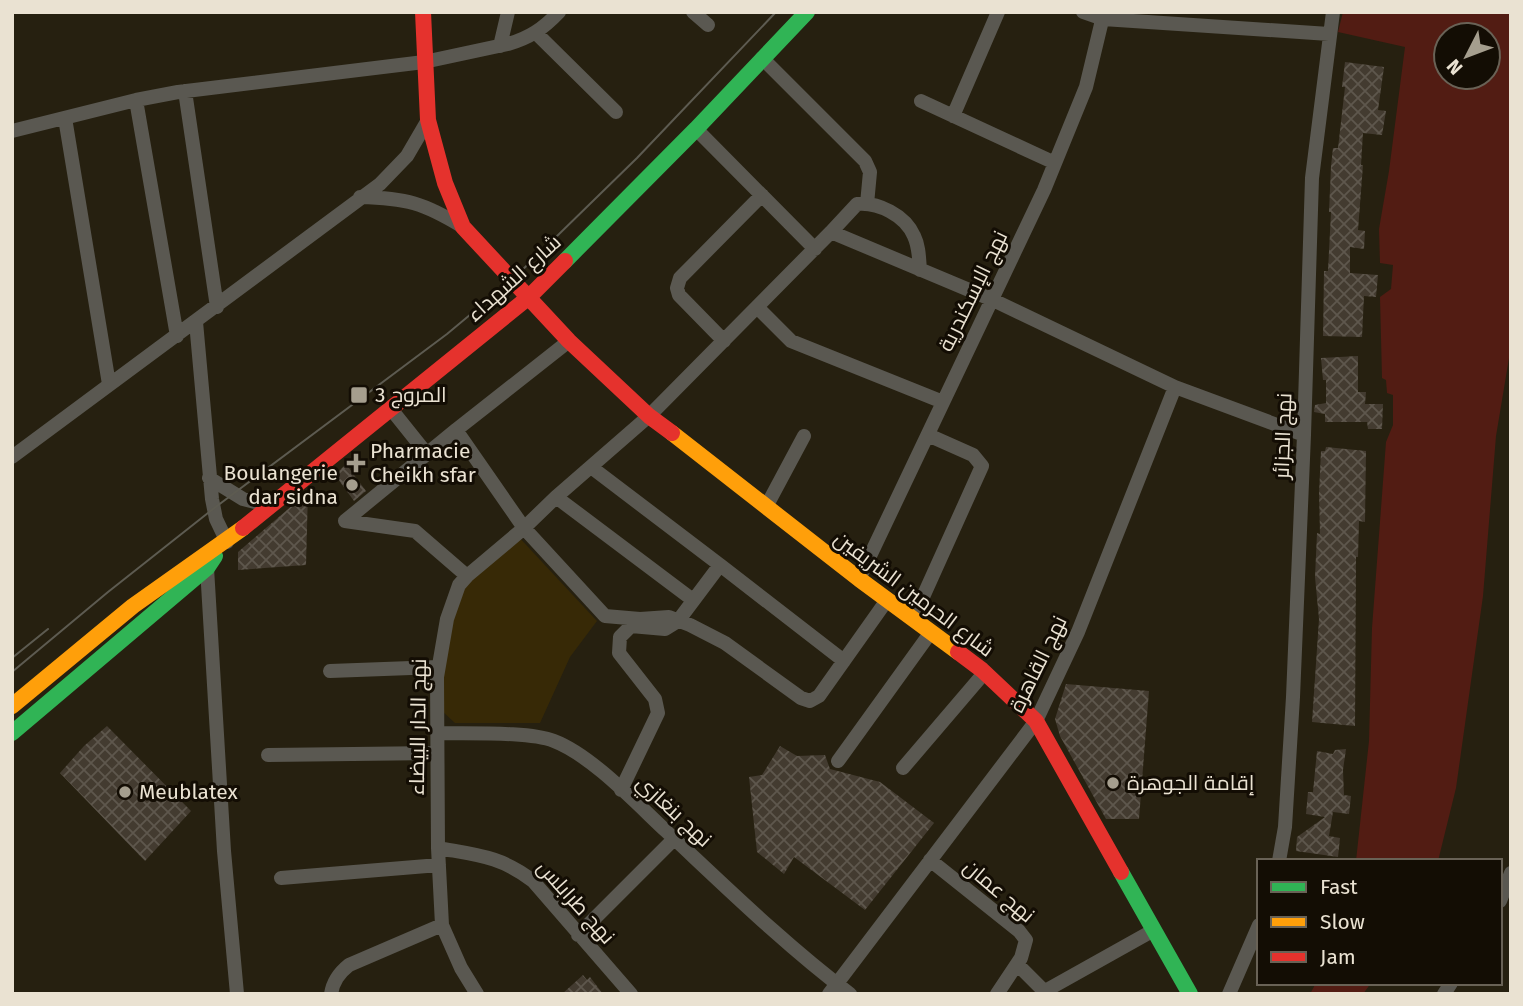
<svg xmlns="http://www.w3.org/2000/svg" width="1523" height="1006" viewBox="0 0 1523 1006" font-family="'Fira Sans',Cairo,sans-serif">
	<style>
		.built { fill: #372906 }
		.green { fill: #521c13; fill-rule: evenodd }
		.building { fill: url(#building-cross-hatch) }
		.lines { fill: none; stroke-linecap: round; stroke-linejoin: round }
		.street { stroke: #5a5851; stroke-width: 14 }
		.fast { stroke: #30b455; stroke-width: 16 }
		.slow { stroke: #ff9f0a; stroke-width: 16 }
		.jam { stroke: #e5322d; stroke-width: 16 }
		.tram { stroke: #5d5b51; stroke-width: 2 }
		.poi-dot { fill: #a59e8e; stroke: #130d04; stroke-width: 2.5 }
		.labels { text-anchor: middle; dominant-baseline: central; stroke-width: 6; stroke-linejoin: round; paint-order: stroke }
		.street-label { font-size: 21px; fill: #eae2d2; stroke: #130d04 }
		.poi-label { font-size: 21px; fill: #eae2d2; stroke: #130d04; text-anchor: start }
	</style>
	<defs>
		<pattern id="building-cross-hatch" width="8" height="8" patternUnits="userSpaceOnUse" patternTransform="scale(1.75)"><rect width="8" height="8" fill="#433b30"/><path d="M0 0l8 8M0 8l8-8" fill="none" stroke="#5e574d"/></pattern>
	</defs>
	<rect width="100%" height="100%" fill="#262010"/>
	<!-- built -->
	<path class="built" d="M516,534L597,621L570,657L540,723H455L442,711L445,635L466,580Z"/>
	<!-- green -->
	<path class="green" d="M1343,12H1511V346L1496,436L1483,596L1456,788L1438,861H1356L1369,741L1372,628L1386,442L1393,425V395L1387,393L1386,380L1382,378L1380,297L1391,289L1393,265L1380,263L1379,229L1389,171L1405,47L1338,32ZM1446,35H1488V77H1446Z
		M1316,983H1371L1363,994H1310Z"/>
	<!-- building -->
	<path class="building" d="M1345,62L1384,67L1378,110L1386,111L1382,135L1363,133L1361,165H1363L1358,230L1365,231L1364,249L1350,247V273L1378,275L1376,297L1364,296L1362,337L1323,336L1324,271H1328L1331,212H1329L1331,166L1333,148H1338L1345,87H1342Z
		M1358,356V392H1366L1365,404H1383L1382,429H1368L1367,422H1325V414L1314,412L1315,405L1326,403V380H1323L1321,358Z
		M1326,447L1366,451L1365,522L1359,521L1358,557H1356L1355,726L1312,722L1319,619L1315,577L1317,533L1320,534L1319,493L1321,451H1325Z
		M346,464L366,491L354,501L335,475Z
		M308,492L306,565L238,570V552Z
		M1066,684L1149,691L1139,819H1106L1060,736L1055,719Z
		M107,726L191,811L145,861L60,773L84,746Z
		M780,746L797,756L825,755L830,769L880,782L934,823L865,910L794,857L784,874L757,852L749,777L762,775Z
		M1346,749L1343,770L1344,795L1351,796L1349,814L1333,812L1329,836L1340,838L1338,857L1296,851L1297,837L1325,817L1306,814L1308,792H1313L1317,751L1333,754L1335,750Z
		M583,975L587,980L590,977L603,994H562Z"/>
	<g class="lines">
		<!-- street -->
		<path class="street" d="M693,12L708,25
			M1083,12L1103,19L1329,34
			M536,33L616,112
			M500,46L508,12
			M762,58L865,161L870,172L867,204
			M185,91L217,307
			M136,100L177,336
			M921,101L1055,163
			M953,116L998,12
			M65,118L109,384
			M696,129L815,249
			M12,131L136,100L178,92L424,62L508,44C529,38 543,29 559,12
			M360,197C406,198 424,203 463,227
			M831,232L857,204C878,202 905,215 914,236C919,246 919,258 920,270
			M757,307L791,341L943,402
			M196,322L212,499L216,519L227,542
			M569,341L456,430L524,528L605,616L640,619L669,617L690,625L725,643L801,698L810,701L819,696L887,600
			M724,341L679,295L677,288L680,278L762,195
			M391,409L427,454
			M456,430L345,521L415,531L467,576
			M12,457L380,184L407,156L428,120
			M591,467L720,565L678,621L665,629L631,626L620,637L619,653L655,699L658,713L621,790
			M209,478L243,499L270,506
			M556,497L693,600
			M766,507L804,436
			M204,563L207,568L224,851L237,994
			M720,565L844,661
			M859,579L1044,190L1086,87L1104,12
			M913,619L982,466L973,455L928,435
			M330,671L438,667
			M437,733C466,734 529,731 554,741C591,755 636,803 666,831C726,887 784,944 850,994
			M268,755L437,753
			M838,761L931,632
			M903,768L985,672
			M438,848C476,855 501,856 533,881L631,994
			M930,860L1019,931L1026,940L1021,958L997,994
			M1279,861L1285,827L1293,697L1304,435L1312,178L1333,12
			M281,878L439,865
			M1500,901L1511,873
			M578,935L674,839
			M1017,964L1047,994
			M1045,991L1154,930
			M331,994C333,981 339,973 349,965L442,925
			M477,994L461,968L442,925L438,848L437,677L447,619L459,585L467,576L524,528L556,497L649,416L831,232L993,300L1175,387L1304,435
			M829,994L1036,721L1078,632L1175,387
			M1229,994L1259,925
			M1444,994L1451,983"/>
		<!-- fast -->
		<path class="fast" d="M565,261L696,129L807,12
			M12,733L207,568L215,556
			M1121,872L1190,994"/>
		<!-- slow -->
		<path class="slow" d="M672,433L859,579L958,652
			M12,706L133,606L243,528"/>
		<!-- jam -->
		<path class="jam" d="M423,12L428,120L445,183L463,227L569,341L649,416L672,433
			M243,528L529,297L565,261
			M958,652L982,670L1036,721L1121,872"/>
		<!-- tram -->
		<path class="tram" d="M12,658L48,629
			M12,672L108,592L213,509L447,334L513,279L637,158L776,12"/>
	</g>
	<!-- markers -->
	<g class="poi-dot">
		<rect x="350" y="386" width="18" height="18" rx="3.5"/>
		<path d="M352.5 452.5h7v7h7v7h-7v7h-7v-7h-7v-7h7z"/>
		<circle cx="352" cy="485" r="7"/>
		<circle cx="1113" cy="783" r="7"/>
		<circle cx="125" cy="792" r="7"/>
	</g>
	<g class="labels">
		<!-- street labels -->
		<g class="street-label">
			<text transform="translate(514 278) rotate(-42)">شارع الشهداء</text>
			<text transform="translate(973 291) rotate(-64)">نهج الإسكندرية</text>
			<text transform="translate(1283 436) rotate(-88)">نهج الجزائر</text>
			<text transform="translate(914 594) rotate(37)">شارع الحرمين الشريفين</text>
			<text transform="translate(1038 664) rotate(-64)">نهج القاهرة</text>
			<text transform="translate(418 727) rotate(-89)">نهج الدار البيضاء</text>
			<text transform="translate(674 811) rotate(43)">نهج بنغازي</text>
			<text transform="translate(999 891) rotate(40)">نهج عمان</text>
			<text transform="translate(576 902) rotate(48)">نهج طرابلس</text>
		</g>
		<!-- poi labels -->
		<g class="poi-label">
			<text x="375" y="395">المروج 3</text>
			<text x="370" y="451">Pharmacie<tspan x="370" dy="24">Cheikh sfar</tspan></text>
			<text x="338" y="473" text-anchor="end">Boulangerie<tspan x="338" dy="24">dar sidna</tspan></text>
			<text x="1127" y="783">إقامة الجوهرة</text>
			<text x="139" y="792">Meublatex</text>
		</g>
	</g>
	<!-- border -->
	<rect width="1523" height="1006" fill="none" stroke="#eae2d2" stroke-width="28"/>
	<!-- legend -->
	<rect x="1257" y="859" width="245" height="126" fill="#130d04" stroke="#696256" stroke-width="2"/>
	<rect x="1271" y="882" width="35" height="10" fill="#30b455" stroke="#696256" stroke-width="2"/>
	<text x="1320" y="894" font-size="21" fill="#eae2d2">Fast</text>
	<rect x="1271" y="917" width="35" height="10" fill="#ff9f0a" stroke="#696256" stroke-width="2"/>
	<text x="1320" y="929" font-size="21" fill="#eae2d2">Slow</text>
	<rect x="1271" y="952" width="35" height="10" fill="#e5322d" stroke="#696256" stroke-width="2"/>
	<text x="1320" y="964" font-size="21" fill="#eae2d2">Jam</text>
	<!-- north arrow -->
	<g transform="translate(1467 56) rotate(228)"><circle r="33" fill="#130d04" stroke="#696256" stroke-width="2"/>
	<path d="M0-5L12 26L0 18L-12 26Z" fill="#a59e8e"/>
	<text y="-10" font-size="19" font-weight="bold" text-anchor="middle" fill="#eae2d2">N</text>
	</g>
</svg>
